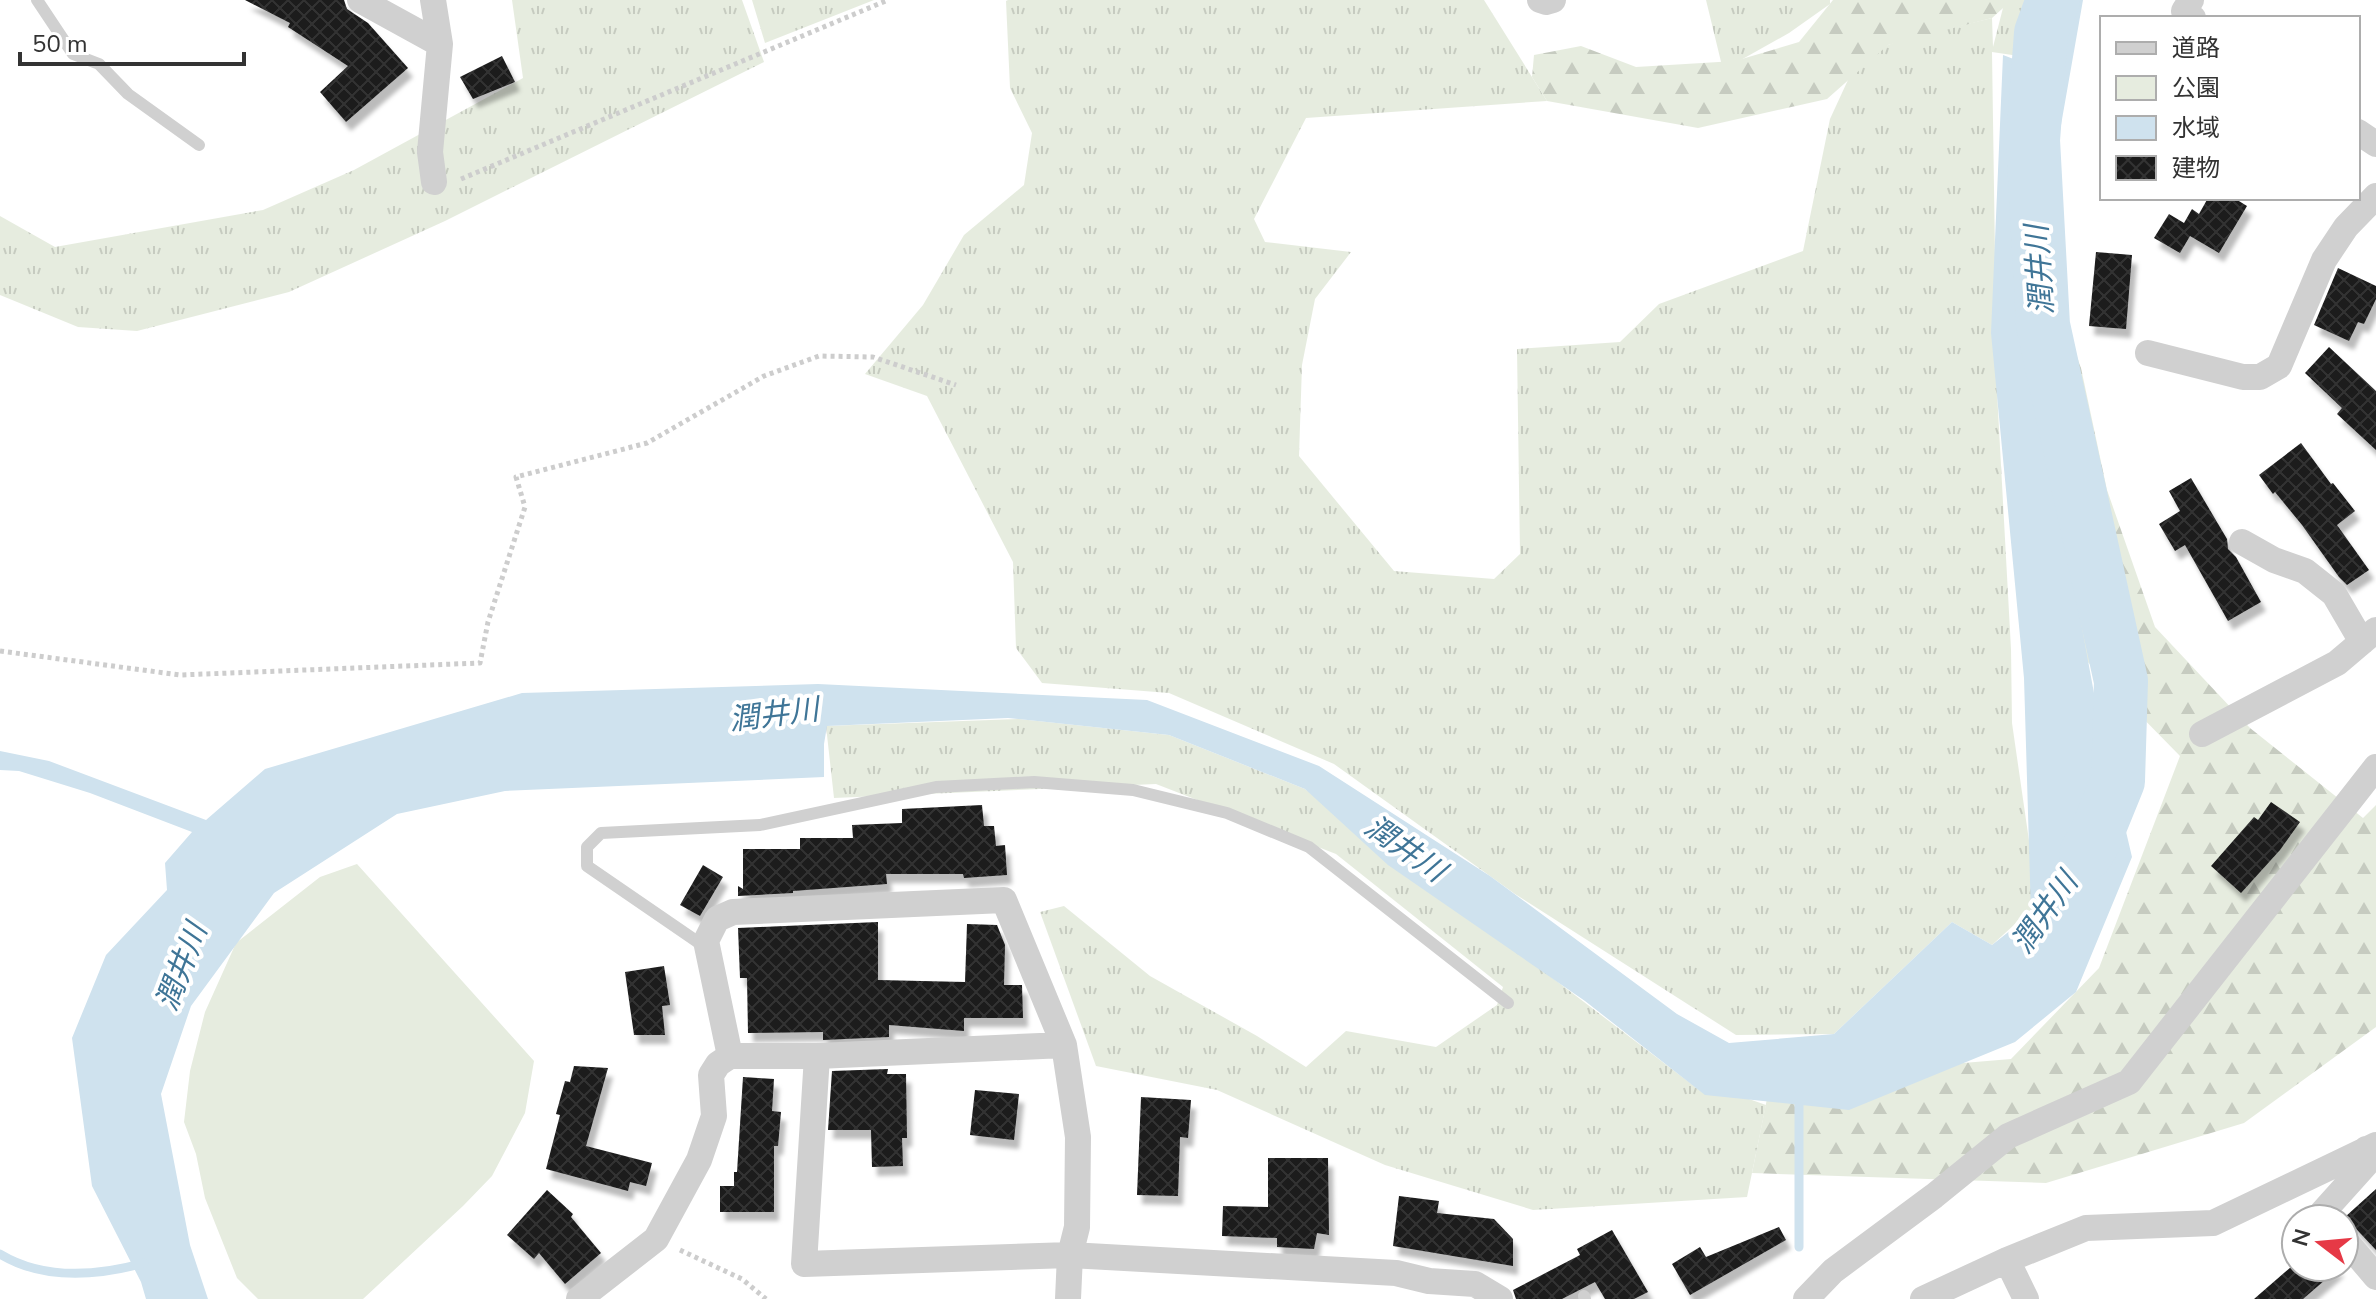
<svg xmlns="http://www.w3.org/2000/svg" width="2376" height="1299" viewBox="0 0 2376 1299" font-family="'Nunito Sans','Noto Sans JP',sans-serif">
	<style>
		.grass { fill: url(#grass-tufts) }
		.forest { fill: url(#forest-firs) }
		.park { fill: #e6ecdf }
		.water { fill: #cfe2ee }
		.lines { fill: none; stroke-linecap: round; stroke-linejoin: round }
		.stream { stroke: #cfe2ee; stroke-width: 9 }
		.river { stroke: #cfe2ee; stroke-width: 54 }
		.building { fill: url(#building-cross-hatch); filter: url(#shadow) }
		.path { stroke: #cdcdcd; stroke-width: 5; stroke-dasharray: 4 4; stroke-linecap: butt }
		.lane { stroke: #d0d0d0; stroke-width: 12 }
		.street { stroke: #d0d0d0; stroke-width: 26 }
		.labels { text-anchor: middle; dominant-baseline: central; stroke-width: 8; stroke-linejoin: round; paint-order: stroke }
		.water-label { font-size: 30px; font-style: italic; fill: #3f7597; stroke: #fff }
	</style>
	<defs>
		<pattern id="grass-tufts" width="24" height="20" patternUnits="userSpaceOnUse" patternTransform="scale(2)"><rect width="24" height="20" fill="#e6ecdf"/><path d="M3 7l-1-3M5 7V3M7 7l1-3M15 17l-1-3M17 17v-4M19 17l1-3" fill="none" stroke="#c6cbc0"/></pattern>
		<pattern id="forest-firs" width="22" height="20" patternUnits="userSpaceOnUse" patternTransform="scale(2)"><rect width="22" height="20" fill="#e6ecdf"/><path d="M5 1l3.5 6h-7zM16 11l3.5 6h-7z" fill="#c6cbc0"/></pattern>
		<pattern id="building-cross-hatch" width="8" height="8" patternUnits="userSpaceOnUse" patternTransform="scale(2)"><rect width="8" height="8" fill="#1a1a1a"/><path d="M0 0l8 8M0 8l8-8" fill="none" stroke="#333"/></pattern>
		<filter id="shadow"><feDropShadow dx="5" dy="9" stdDeviation="2" flood-color="#0004"/></filter>
	</defs>
	<rect width="100%" height="100%" fill="#fff"/>
	<!-- grass -->
	<path class="grass" d="M512,0H742L764,62L445,221L289,292L137,331L78,327L0,295V216L55,247L263,210L354,170L523,78Z
		M752,0H874L765,43Z
		M1008,0H1484L1547,101L1306,118L1254,219L1265,242L1351,252L1315,299L1302,365L1299,456L1394,571L1494,579L1520,554L1517,349L1620,342L1659,304L1803,251L1830,119L1859,56L1901,40L1992,18L1993,47L2005,0H2055L2039,59L1992,52L1997,392L2011,649L2012,723L2038,903L1992,945L1952,922L1834,1034L1736,1035L1515,894L1334,764L1169,693L1042,683L1016,648L1013,562L927,396L865,374L923,305L964,235L1024,185L1032,133L1010,88L1006,1Z
		M1706,0H1830V4L1789,33L1723,70Z
		M1019,719L1169,735L1305,789L1698,1089L1749,1099L1766,1105L1747,1197L1533,1210L1385,1165L1217,1090L1096,1066L1040,912L1064,906L1150,976L1257,1036L1306,1067L1346,1031L1436,1047L1497,1005L1503,987L1336,854L1156,784L834,798L826,726Z"/>
	<!-- forest -->
	<path class="forest" d="M1833,0H2012L1992,18L1888,45L1827,99L1698,128L1547,101L1532,77L1534,55L1581,46L1636,67L1735,61L1799,42Z
		M2056,298L2081,368L2107,490L2155,627L2250,728L2363,818L2376,805V1027L2244,1123L2046,1183L1752,1173L1771,1079L2011,1059L2099,968L2180,756L2075,649L2010,353Z"/>
	<!-- park -->
	<path class="park" d="M357,864L534,1061L525,1113L492,1176L463,1206L363,1299H258L237,1278L205,1198L196,1154L184,1122L190,1071L205,1012L236,943L320,877Z"/>
	<!-- water -->
	<path class="water" d="M2062,0H2083L2026,324L2096,704L2132,857L2076,992L2015,1042L1849,1110L1705,1095L1585,1001L1388,865L1305,789L1169,735L1008,718L827,726L824,744V777L505,791L397,814L274,893L191,1006L161,1094L190,1245L208,1299H146L141,1282L92,1186L72,1038L106,955L167,890L165,863L192,832L90,793L19,771L0,770V751L49,761L206,820L265,769L522,693L818,684L1147,700L1319,766L1490,876L1677,1014L1729,1043L1834,1034L1952,922L1992,945L2031,914L2024,678L1991,333L2003,55L2035,67L2036,184Z"/>
	<g class="lines">
		<!-- stream -->
		<path class="stream" d="M1799,1095V1247
			M0,1254C43,1280 97,1276 144,1263"/>
		<!-- river -->
		<path class="river" d="M2053,0L2041,33L2033,140L2043,325L2121,681L2118,781L2094,840L2086,854"/>
	</g>
	<!-- building -->
	<path class="building" d="M245,0H344L347,9L368,23L408,68L346,122L320,92L348,66L288,27L290,23Z
		M502,56L515,82L473,99L460,77Z
		M2208,198H2234L2247,206L2219,253L2190,236L2180,253L2154,238L2169,214L2184,223L2192,209L2199,214Z
		M2096,252L2132,255L2126,329L2089,326Z
		M2338,268L2376,286V299L2364,324L2358,322L2349,341L2314,325Z
		M2329,347L2376,391V450L2337,414L2342,408L2305,373Z
		M2301,443L2331,484L2333,483L2355,511L2337,525L2369,570L2347,585L2339,577L2302,525L2275,492L2273,494L2259,475Z
		M2191,478L2227,539L2228,549L2236,557L2261,602L2228,621L2185,545L2175,551L2159,524L2180,511L2169,491Z
		M2271,802L2300,822L2280,850L2241,893L2211,866L2254,817L2258,820Z
		M982,805L984,826H994L996,846L1005,845L1007,875L964,878L963,874H886L887,884L793,891V893L738,896V886L743,889V849H800V838H853L852,825L902,823V809Z
		M703,865L723,877L700,916L680,905Z
		M878,922V980L965,982L967,924L997,925L1005,945L1004,985H1022L1023,1018H964V1031L889,1025V1037L823,1040V1032L748,1033L747,978H740L738,928Z
		M664,966L670,1005L662,1006L665,1035H634L625,972Z
		M574,1066L608,1068L586,1146L652,1163L646,1186L630,1182L628,1191L546,1169L560,1115L556,1114L565,1081L570,1082Z
		M888,1069L887,1074H906L907,1138H902L903,1166L872,1167L871,1130H828L832,1071Z
		M743,1077L774,1079L772,1111L781,1112L778,1146H774V1212H720V1186H734V1172H737Z
		M975,1090L1019,1094L1014,1140L970,1135Z
		M1141,1097L1191,1100L1188,1138L1180,1137L1178,1196L1137,1195Z
		M1268,1158H1328L1329,1235L1317,1233L1314,1249L1277,1247V1238L1222,1236L1223,1206L1268,1207Z
		M2376,1189V1250L2345,1217Z
		M547,1190L573,1214L571,1217L601,1253L565,1284L539,1253L534,1259L507,1235Z
		M1399,1196L1439,1201L1437,1213L1494,1219L1513,1239V1266L1393,1246Z
		M1779,1227L1786,1240L1690,1295L1672,1264L1700,1247L1706,1257Z
		M1612,1230L1648,1292L1634,1299H1605L1595,1282L1562,1299H1516L1513,1290L1580,1255L1577,1249Z
		M2291,1267H2340L2303,1299H2254Z"/>
	<g class="lines">
		<!-- path -->
		<path class="path" d="M461,179L888,0
			M0,651L180,675L480,663L488,622L525,507L516,477L647,443L764,376L819,356L873,357L956,385
			M680,1250L742,1279L766,1299"/>
		<!-- lane -->
		<path class="lane" d="M37,0L73,54L99,64L128,94L199,145
			M705,947L587,866V847L601,833L760,825L936,787L1034,782L1133,790L1227,813L1309,847L1508,1003
			M1584,1296L1585,1299"/>
		<!-- street -->
		<path class="street" d="M360,0L440,44
			M433,0L440,44L430,152L434,182
			M1540,0L1546,2L1553,0
			M2191,0L2184,11L2193,18
			M2358,132L2376,144
			M2148,353L2243,377H2260L2279,366L2324,260L2346,227L2376,196
			M2242,542L2274,560L2305,571L2334,594L2362,642
			M2202,734L2337,663L2376,630
			M1064,1045L817,1056H730L706,941L717,919L733,912L1004,900L1064,1045L1078,1137L1077,1227L1070,1255L1068,1299
			M817,1056L804,1264L1070,1255L1396,1273L1429,1281L1475,1284L1500,1299
			M2327,1219L2322,1213L2366,1164V1149
			M2344,1239L2376,1277
			M2007,1260L2026,1299
			M579,1299L656,1239L699,1160L714,1116L711,1075L718,1064L730,1056
			M1806,1299L1833,1271L1934,1196L2008,1136L2129,1082L2376,767
			M1923,1299L2007,1260L2086,1228L2213,1223L2376,1145"/>
	</g>
	<g class="labels">
		<!-- water labels -->
		<g class="water-label">
			<text transform="translate(2040 270) rotate(-94)">潤井川</text>
			<text transform="translate(774 715) rotate(-7)">潤井川</text>
			<text transform="translate(1405 849) rotate(35)">潤井川</text>
			<text transform="translate(2045 913) rotate(-55)">潤井川</text>
			<text transform="translate(182 967) rotate(-69)">潤井川</text>
		</g>
	</g>
	<!-- legend -->
	<rect x="2100" y="16" width="260" height="184" fill="#ffffff" stroke="#adadad" stroke-width="2"/>
	<rect x="2116" y="42" width="40" height="12" fill="#d0d0d0" stroke="#adadad" stroke-width="2"/>
	<text x="2172" y="56" font-size="24" fill="#333333">道路</text>
	<rect x="2116" y="76" width="40" height="24" fill="#e6ecdf" stroke="#adadad" stroke-width="2"/>
	<text x="2172" y="96" font-size="24" fill="#333333">公園</text>
	<rect x="2116" y="116" width="40" height="24" fill="#cfe2ee" stroke="#adadad" stroke-width="2"/>
	<text x="2172" y="136" font-size="24" fill="#333333">水域</text>
	<rect x="2116" y="156" width="40" height="24" fill="url(#building-cross-hatch)" stroke="#adadad" stroke-width="2"/>
	<text x="2172" y="176" font-size="24" fill="#333333">建物</text>
	<!-- north arrow -->
	<g transform="translate(2320 1243) rotate(286)"><circle r="38" fill="#ffffff" stroke="#adadad" stroke-width="2"/>
	<path d="M0-6L14 30L0 20L-14 30Z" fill="#e63946"/>
	<text y="-12" font-size="22" font-weight="bold" text-anchor="middle" fill="#333333">N</text>
	</g>
	<!-- scale -->
	<path d="M20 52v12h224v-12" fill="none" stroke="#333333" stroke-width="4"/>
	<text x="32" y="52" font-size="24" fill="#333333" stroke="#ffffff" stroke-width="6" paint-order="stroke">50 m</text>
</svg>
